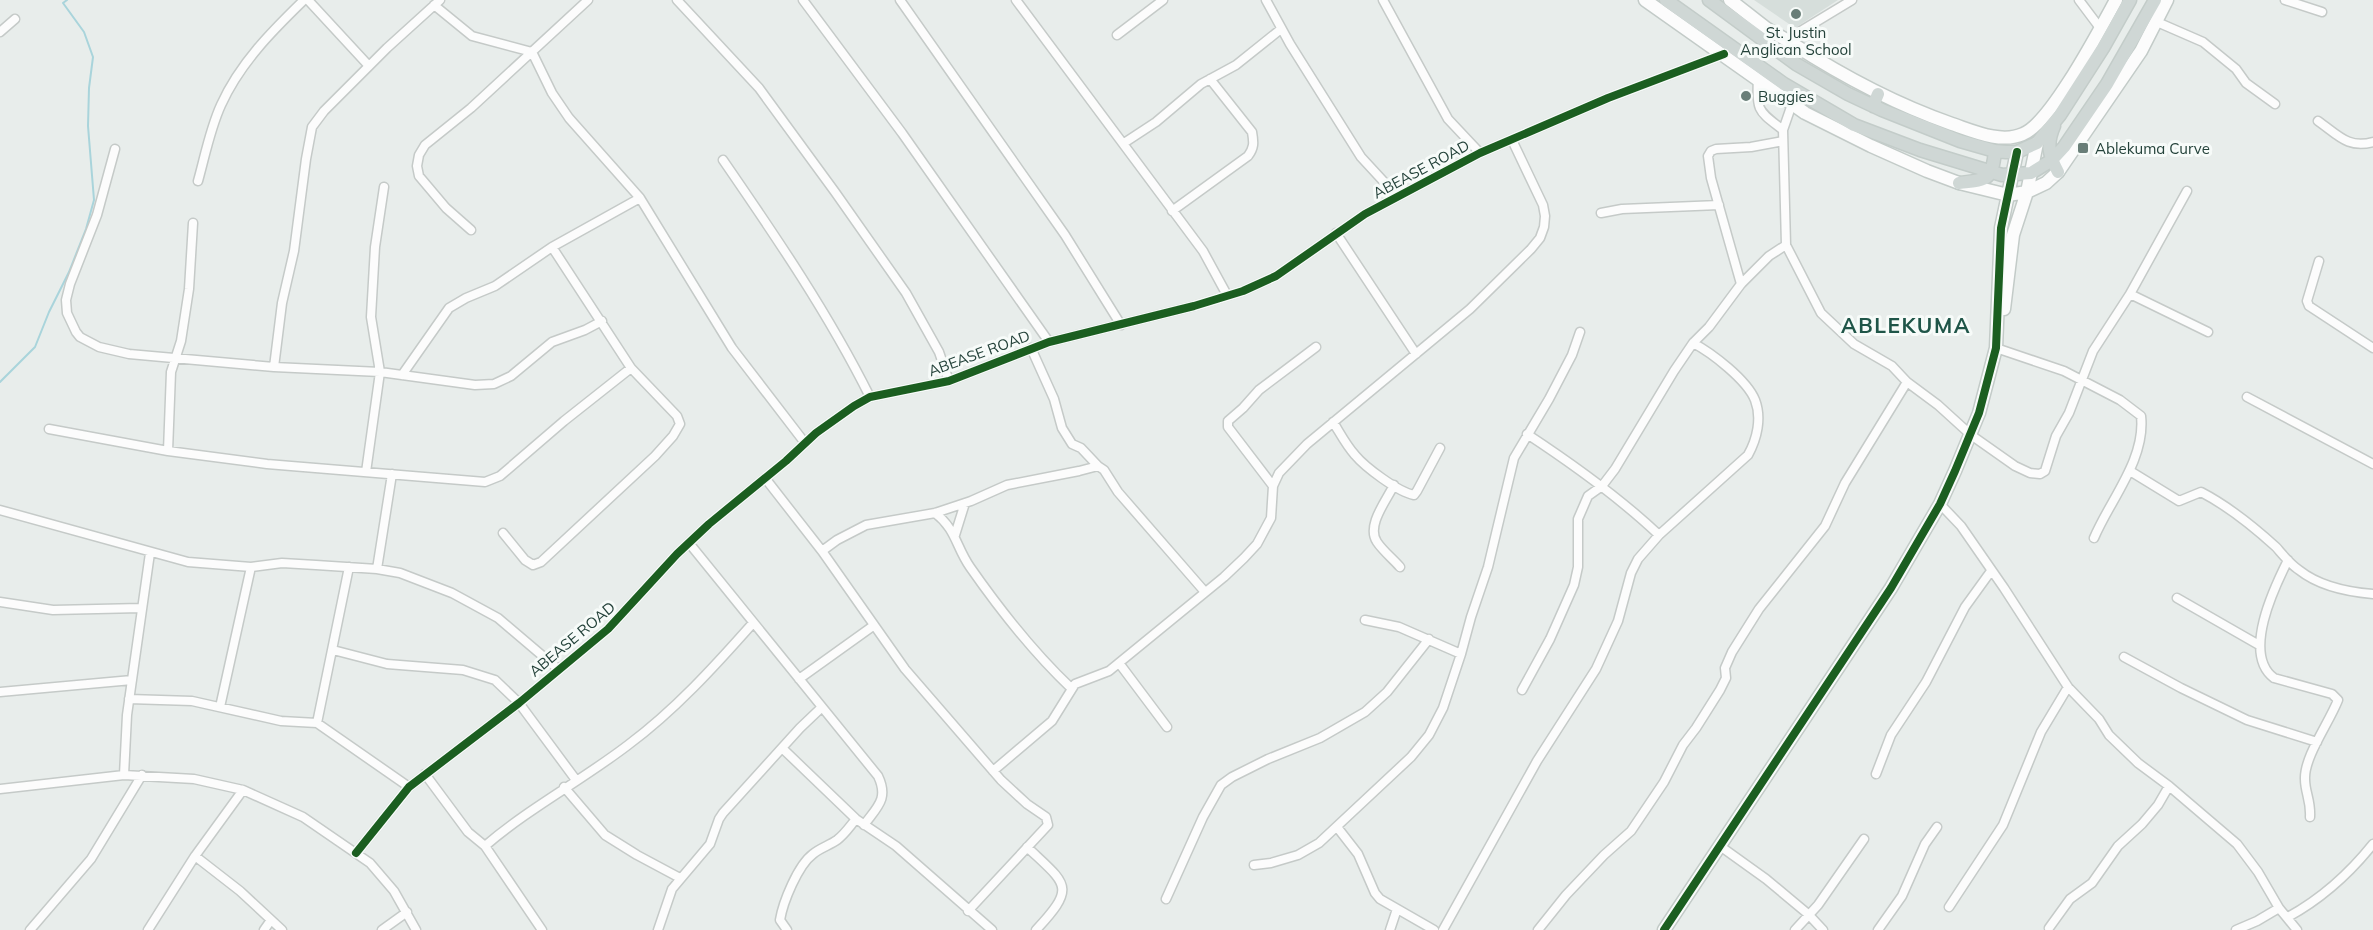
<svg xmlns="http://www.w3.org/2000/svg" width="2373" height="930" viewBox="0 0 2373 930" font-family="Mulish,sans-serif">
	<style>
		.built { fill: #d6dedb }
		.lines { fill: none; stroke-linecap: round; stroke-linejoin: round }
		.stream { stroke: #a9d4db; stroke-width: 2 }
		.street-casing { stroke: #c5cac8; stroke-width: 11 }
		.secondary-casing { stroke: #c3cbc8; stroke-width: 15 }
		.primary-casing { stroke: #c3ccc9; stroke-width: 15 }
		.street { stroke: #fcfcfc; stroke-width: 8 }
		.secondary { stroke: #fcfcfc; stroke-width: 12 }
		.primary { stroke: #cfd7d5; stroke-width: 12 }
		.cycleway-casing { stroke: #f7fbf9; stroke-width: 11 }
		.cycleway { stroke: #1b5e20; stroke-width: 8 }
		.poi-dot { fill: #697e78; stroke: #f7fbf9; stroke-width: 2 }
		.labels { text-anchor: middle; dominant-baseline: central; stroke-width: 6; stroke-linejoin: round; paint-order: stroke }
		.poi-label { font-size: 15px; fill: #24423a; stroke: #f7fbf9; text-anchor: start }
		.street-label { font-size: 15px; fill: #24423a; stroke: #f7fbf9 }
		.district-label { font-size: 21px; font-weight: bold; letter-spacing: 1.5px; fill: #1f5548; stroke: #f7fbf9 }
	</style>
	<rect width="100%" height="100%" fill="#e8edeb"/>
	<!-- built -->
	<path class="built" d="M1754,0H1838L1795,28Z"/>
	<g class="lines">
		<!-- stream -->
		<path class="stream" d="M0,382L35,347L49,312L69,272L86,229L94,200L88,126L89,88L93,57L84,32L63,3L67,0"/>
		<!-- street casing -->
		<g class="street-casing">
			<path id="street" d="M308,0L369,66
				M677,0L759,88L835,192L906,293L939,352L949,381
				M803,0L902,133L1049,342
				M900,0L1065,235L1121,325
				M1016,0L1203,251L1227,295
				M1266,0L1290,44L1361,157L1397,196
				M1383,0L1448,119L1480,153
				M2079,0L2100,28
				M2285,0L2322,12
				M434,5L472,36L532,52L552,93L569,118L640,198L732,348L805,443
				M2157,22L2203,42L2236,69L2246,83L2275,104
				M0,32L15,19
				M1117,35L1163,0
				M1786,40L1852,0
				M1758,79C1756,112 1759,111 1783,130
				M1792,104L1783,130L1786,245L1821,313L1854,344L1892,366L1907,382L1938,405L1971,435L2015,466L2030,473L2040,474L2045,471L2056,436L2069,413L2093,351L2130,294L2187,191
				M2318,121C2338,135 2348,149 2373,142
				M1124,143L1156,122L1201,84L1236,65L1281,29
				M115,149L97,215L70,284L66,300L67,313L76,332L80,337L99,347L129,354L274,367L380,372L475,385L494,384L511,376L552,342L585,330L602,321
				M723,160C776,237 828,313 870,397
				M198,181C205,156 210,129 221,105C240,63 272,31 304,0
				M1172,211L1248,156C1254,148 1254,143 1252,132L1210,79
				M1601,213L1622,209L1719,205
				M471,230L446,208L419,176L417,166L419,155L425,145L471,108L588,0
				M1336,233L1416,354
				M2319,261L2307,301L2309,306L2373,348
				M1741,284L1711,178L1708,156L1711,151L1716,149L1751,147L1783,141
				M2130,294L2208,332
				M1996,348L2064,371L2120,400L2141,416C2146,459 2110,500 2094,538
				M274,367L282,303L294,251L306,159L312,127L324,111L387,48L440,0
				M402,375L449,308L466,298L495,286L552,247L640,198
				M2247,397L2373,464
				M1333,422C1340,433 1346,445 1355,455C1365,467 1398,492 1414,495L1417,491L1440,448
				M49,429L168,451L267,464L485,482L500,476L564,421L631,368
				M1527,434C1574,465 1619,497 1659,535
				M168,451L171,372L181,341L189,289L193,223
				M1098,466L1104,470L1118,492L1205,592
				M2130,471L2179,501L2201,492C2228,506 2254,527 2276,547C2283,555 2290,564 2299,570C2319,586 2348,592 2373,594
				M366,472L380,372L371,317L375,247L384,187
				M765,478L822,551L905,669L1001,780L1027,804L1046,817L1048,825L968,911
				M1394,485C1386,501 1366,526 1377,542C1383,551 1393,559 1400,567
				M1273,486L1228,427V421L1243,408L1259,390L1316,347
				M1940,504L1961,526L2004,588L2068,687L2099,719L2109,735L2138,763L2169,786L2237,844L2258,872L2279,908L2297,930
				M0,510L188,562L251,567L282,563L316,565L377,569L400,573L452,593L498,618L558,669
				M935,513C956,529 956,547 970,567C1000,610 1033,652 1071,688
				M503,533L525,560L533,565L541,562L655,456L673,436L680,424L677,416L631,368L552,247
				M955,535L965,503
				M689,543L878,776C889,799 877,807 864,825
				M822,551L837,540L866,525L935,513L971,501L1007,485L1079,471L1098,466L1081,448L1072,444L1062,428L1054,399L1031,348
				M2288,560C2274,588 2242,654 2274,678L2332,694L2338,700C2329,723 2304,757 2305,779C2305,793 2311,800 2310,817
				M377,569L392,474
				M2177,598L2259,645
				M0,602L53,610L141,608
				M1365,620L1399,627L1461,654
				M333,650L387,664L463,670L495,680L519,703L576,780
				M2124,657L2181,688L2247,720L2317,742
				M1119,663L1167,727
				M799,679L873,626
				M1522,690L1550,639L1574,585L1578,567V519L1588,496L1602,486L1615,469L1674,371L1693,343L1709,327L1741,284L1769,256L1786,245
				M0,692L132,680
				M129,699L192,701L281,721L317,723L409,787
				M220,707L251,567
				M317,723L349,567
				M782,748L856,819L896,846L992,930
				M993,771L1052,721L1075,684L1109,671L1224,577L1244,558L1257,544L1271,518L1273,486L1279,473L1307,444L1470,309L1531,249L1540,238L1544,227L1545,216L1543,205L1512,140
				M425,774L468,832L485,846L542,930
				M1876,774L1891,735L1926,682L1965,607L1991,571
				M124,775L127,715L150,553
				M564,787L605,835L637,855L680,878
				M0,789L124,775L194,779L243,790L303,817L370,863L394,891L416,930
				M1337,827L1358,854L1375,893L1380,899L1434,930
				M485,846C529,808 581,781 628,745C675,710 714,667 753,623
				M1720,846L1766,879L1808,914L1823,930
				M1027,847C1067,885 1077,886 1036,930
				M356,853L409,787L519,703L608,629L677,554L709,524L786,461L816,433L854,406L870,397L949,381L1049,342L1194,306L1243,291L1276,276L1365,214L1480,153L1608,98L1724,54
				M195,856L240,891L282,930
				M1254,865L1271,863L1298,855L1319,843L1411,757L1429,735L1443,708L1461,654L1471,617L1488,567L1514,458L1549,399L1572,355L1580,332
				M1166,899L1203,817L1221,785L1232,777L1268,759L1320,738L1365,712L1387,692L1429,639
				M1949,907L2003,825L2041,732L2068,687
				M2288,917C2321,899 2349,874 2373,844
				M2049,928L2070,899L2092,883L2118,846L2142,824L2158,805L2169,786
				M30,930L91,859L142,775
				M148,930L195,856L243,790
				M264,930L271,920
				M382,930L407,912
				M658,930L672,889L710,844L719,819L723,813L800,728L821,708
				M787,930L780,920C783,902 798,865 813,854C820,848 830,845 837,840C845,834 850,826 856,819
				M1390,930L1397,909
				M1443,930L1537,761L1596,669L1618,621L1631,573L1638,559L1659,535L1748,455C1757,439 1762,418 1755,400C1747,380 1712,353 1693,343
				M1538,930L1566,895L1604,855L1631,831L1664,782L1683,745L1696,728L1720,690L1726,678L1725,668L1732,652L1759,609L1825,526L1845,483L1907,382
				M1795,930L1818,905L1864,839
				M1878,930L1902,896L1925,844L1937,827
				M2236,930L2257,921L2279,908"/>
		</g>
		<!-- secondary casing -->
		<g class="secondary-casing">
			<path id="secondary" d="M1645,0L1805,113L1871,146L1927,171L1959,183L2008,195L2027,192L2046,183L2058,172L2141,51L2167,0
				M1730,0C1742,9 1754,19 1766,28C1775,34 1784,38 1793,44C1844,77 1895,104 1952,124C1973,131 2001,144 2023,134C2051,123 2100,29 2116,0
				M2004,309L2013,235L2027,192L2037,143
				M1664,930L1891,588L1940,504L1955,471L1979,413L1996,348L2001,228L2017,152"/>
		</g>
		<!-- primary casing -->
		<g class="primary-casing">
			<path id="primary" d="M1666,0L1784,84L1854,125L1920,150L2002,175L2031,173L2052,160L2064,147L2107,84L2155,0
				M1709,0L1796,64L1848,94L1882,110L1960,141L1995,151L2006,152H2017L2037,143L2060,115L2103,48L2130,0
				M1873,106L1878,94
				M2054,126C2046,144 2049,155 2058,172
				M1959,183C1987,180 1992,181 1995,151"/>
		</g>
		<!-- street -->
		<use href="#street" class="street"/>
		<!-- secondary -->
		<use href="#secondary" class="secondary"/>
		<!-- primary -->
		<use href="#primary" class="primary"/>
		<!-- cycleway casing -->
		<g class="cycleway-casing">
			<path id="cycleway" d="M356,853L409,787L519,703L608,629L677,554L709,524L786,461L816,433L854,406L870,397L949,381L1049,342L1194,306L1243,291L1276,276L1365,214L1480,153L1608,98L1724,54
				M1664,930L1891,588L1940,504L1955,471L1979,413L1996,348L2001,228L2017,152"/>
		</g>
		<!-- cycleway -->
		<use href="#cycleway" class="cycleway"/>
	</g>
	<!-- markers -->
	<g class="poi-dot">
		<circle cx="1796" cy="14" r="6"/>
		<circle cx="1746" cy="96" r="6"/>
		<rect x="2077" y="142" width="12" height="12" rx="3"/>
	</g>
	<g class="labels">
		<!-- poi labels -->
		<g class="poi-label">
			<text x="1796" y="32" text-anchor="middle">St. Justin<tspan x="1796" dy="17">Anglican School</tspan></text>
			<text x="1758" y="96">Buggies</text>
			<text x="2095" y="148">Ablekuma Curve</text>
		</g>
		<!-- street labels -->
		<g class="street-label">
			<text transform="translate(1421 169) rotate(-28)">ABEASE ROAD</text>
			<text transform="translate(979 353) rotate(-20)">ABEASE ROAD</text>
			<text transform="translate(572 639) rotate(-40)">ABEASE ROAD</text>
		</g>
		<!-- district labels -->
		<g class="district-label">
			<text x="1906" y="325">ABLEKUMA</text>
		</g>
	</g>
</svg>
